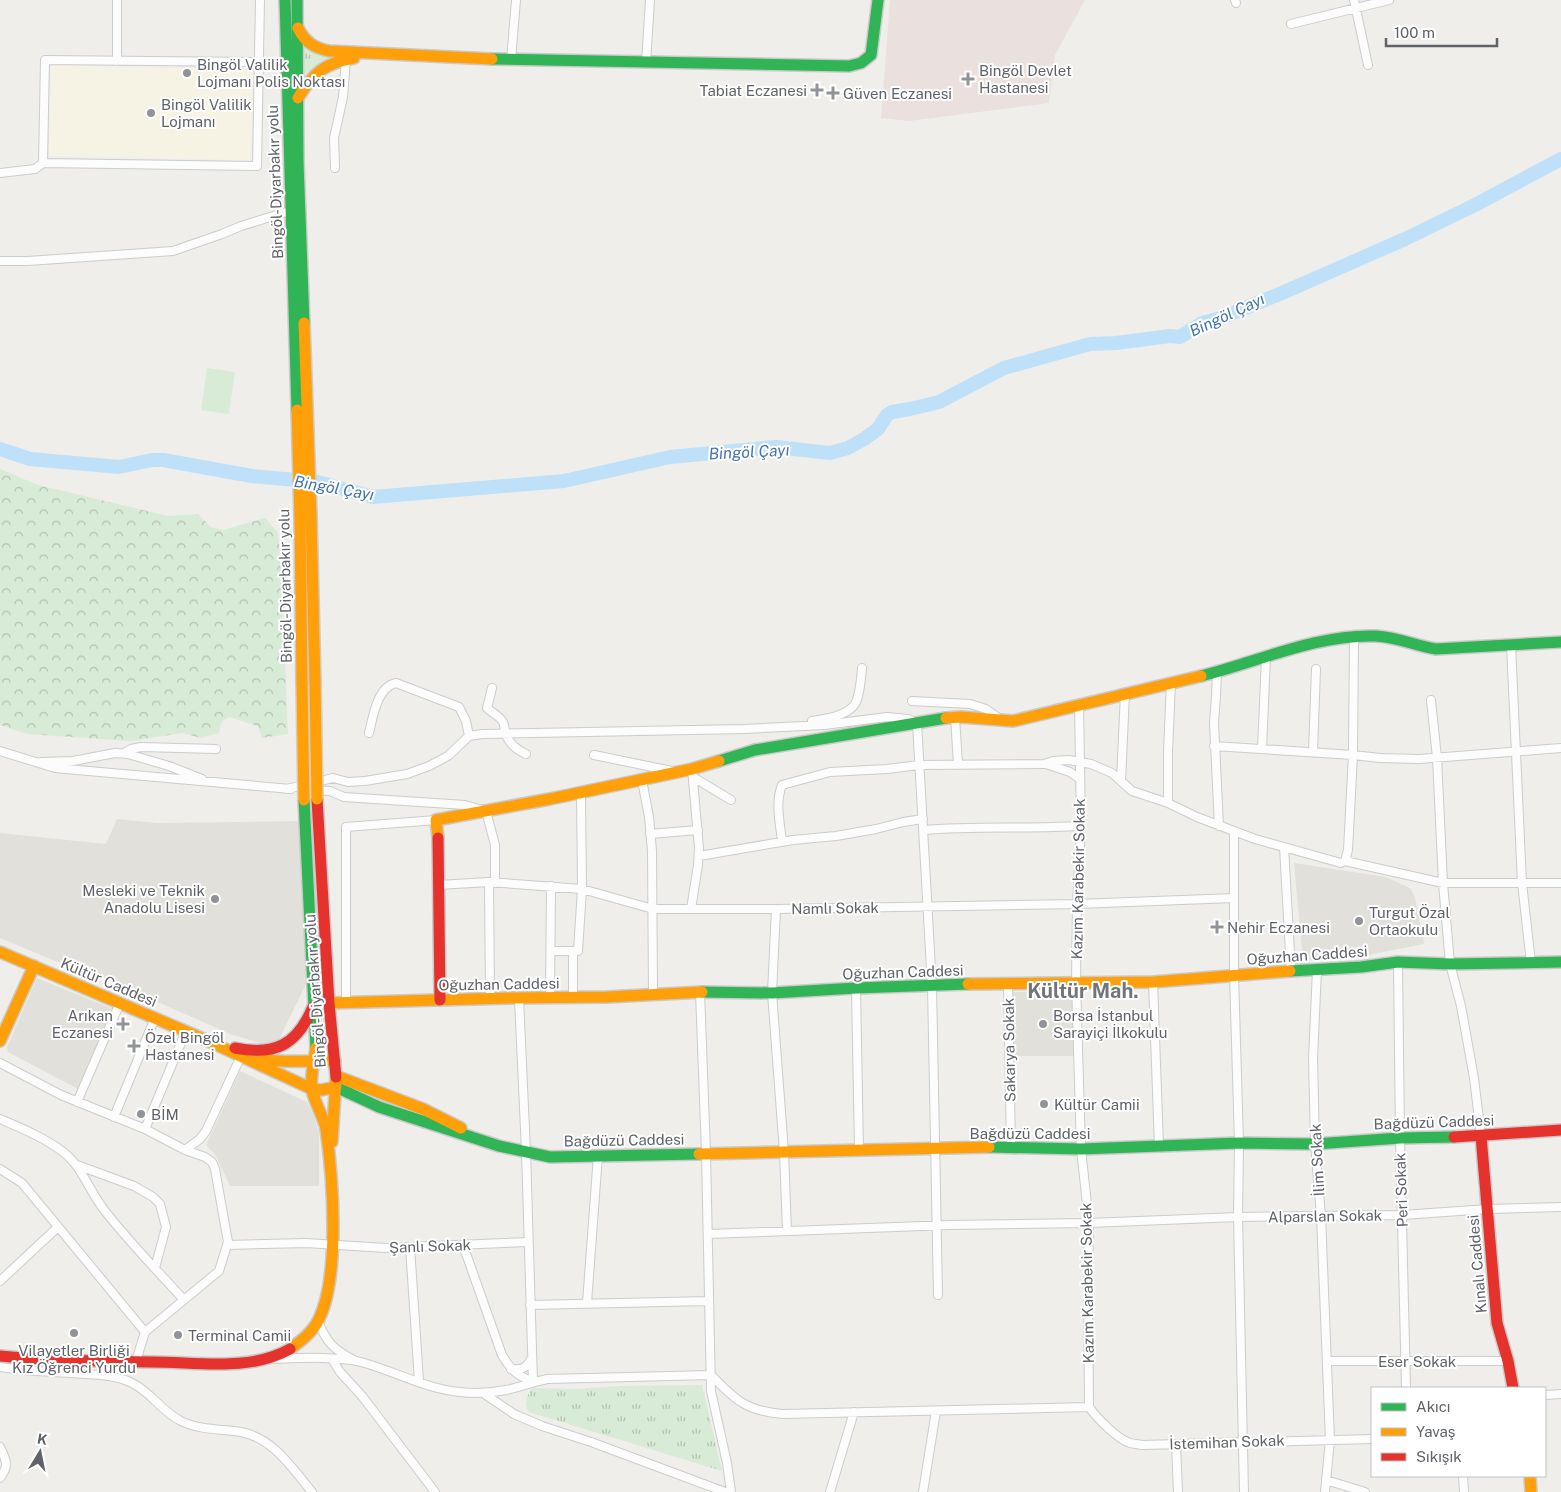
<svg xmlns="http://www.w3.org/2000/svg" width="1561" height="1492" viewBox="0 0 1561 1492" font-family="'Public Sans',sans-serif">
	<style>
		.commercial { fill: #f7f3e4 }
		.education { fill: #e2e0da }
		.medical { fill: #eae0de }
		.grass { fill: url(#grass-tufts) }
		.forest { fill: url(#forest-crowns) }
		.garden { fill: #d8ebd6 }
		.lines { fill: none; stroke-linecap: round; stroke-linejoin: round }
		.river { stroke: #bfe0f9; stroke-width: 14 }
		.street-casing { stroke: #cbcccc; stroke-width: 10 }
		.fast-casing { stroke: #cacacb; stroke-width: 14 }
		.slow-casing { stroke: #cacacb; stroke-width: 14 }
		.jam-casing { stroke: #cacacb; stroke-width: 14 }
		.street { stroke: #fdfcfc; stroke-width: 8 }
		.fast { stroke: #30b455; stroke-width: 11 }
		.slow { stroke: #ff9f0a; stroke-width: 11 }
		.jam { stroke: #e5322d; stroke-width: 11 }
		.slow-bridge-casing { stroke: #d7ceb8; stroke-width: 14; stroke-linecap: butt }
		.slow-bridge { stroke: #ff9f0a; stroke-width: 11 }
		.poi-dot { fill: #919496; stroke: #fff; stroke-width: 2 }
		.labels { text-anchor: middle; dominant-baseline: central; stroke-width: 4; stroke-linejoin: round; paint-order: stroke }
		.poi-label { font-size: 15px; fill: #5f6368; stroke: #fff; text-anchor: start }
		.street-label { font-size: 15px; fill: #5f6368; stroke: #fff }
		.water-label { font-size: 16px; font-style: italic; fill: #4174aa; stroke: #fff }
		.district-label { font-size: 20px; font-weight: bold; fill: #70757a; stroke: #fff }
	</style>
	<defs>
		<pattern id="grass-tufts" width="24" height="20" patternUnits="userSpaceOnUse" patternTransform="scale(1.25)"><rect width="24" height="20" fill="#d8ebd6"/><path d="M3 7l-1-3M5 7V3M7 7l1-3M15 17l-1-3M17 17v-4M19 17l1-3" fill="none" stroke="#b2c2b1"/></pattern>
		<pattern id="forest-crowns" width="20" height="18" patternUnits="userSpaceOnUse" patternTransform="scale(1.25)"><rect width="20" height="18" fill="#d8ebd6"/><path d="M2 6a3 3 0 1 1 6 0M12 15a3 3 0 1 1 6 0" fill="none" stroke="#b2c2b1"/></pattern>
	</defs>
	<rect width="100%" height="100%" fill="#efeeea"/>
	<!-- commercial -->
	<path class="commercial" d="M51,65L253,70L250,160L49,156Z"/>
	<!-- education -->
	<path class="education" d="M117,819L157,823L301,821L306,984L278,1042L260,1043L230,1034L97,975L55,961L0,938V833L106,844Z
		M1294,863L1386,877L1410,888L1415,897L1424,944L1373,954L1362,958L1303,960Z
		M37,978L113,1009L80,1090L8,1052L7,1047Z
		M1011,992H1075L1076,1056H1012Z
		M240,1071L307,1102L314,1116L319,1133V1186H230L215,1154L206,1145Z"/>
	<!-- medical -->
	<path class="medical" d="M890,0H1085L1055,55L1049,103L909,121L881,118Z"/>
	<!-- grass -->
	<path class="grass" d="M302,44L348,55L321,63L303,76Z
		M702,1385L722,1471L529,1412C523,1404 527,1396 532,1388L576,1389L618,1386Z"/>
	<!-- forest -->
	<path class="forest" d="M0,469L38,485L168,516L198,514L211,527L223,530L265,518L278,533L282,586L288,734L262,738L258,726L229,717L222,721L219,733L201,738L182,733L130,741L27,734L0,725Z"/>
	<!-- garden -->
	<path class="garden" d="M207,368L235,372L229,414L201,410Z"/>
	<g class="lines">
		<!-- river -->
		<path class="river" d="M0,449L30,459L119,467L152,460H163L252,476L318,482L373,497L564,481L670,457L776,447L830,453L848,448L864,439L878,429L887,415L892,412L910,409L939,402L1004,368L1090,344L1116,343L1170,336L1180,337L1202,323L1221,318L1282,293L1405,239L1475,205L1561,159"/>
		<!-- street casing -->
		<g class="street-casing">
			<path id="street" d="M1235,0L1236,3
				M1354,0L1368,65
				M1291,24L1389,0
				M511,60L516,0
				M117,61V0
				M646,63L650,0
				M43,163L45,60L258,62
				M335,168L334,138L343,97L346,59
				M0,173L35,169L43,163L257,166L260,0
				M0,261H28L173,251L222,234L241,226L290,211
				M1511,645L1522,883L1531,963
				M1217,672L1216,696L1214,723L1219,826
				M492,688L487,708C492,713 500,716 503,722C505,726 504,730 506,734C509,744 517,750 526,754
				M1431,700L1437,758L1443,883L1450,964L1461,1006L1474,1078L1481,1136
				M912,701L970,704L986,709L1001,720
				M1079,704L1081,826L1077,904L1076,982L1081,1149L1089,1223L1088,1292L1089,1407C1097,1418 1117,1439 1130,1443C1134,1444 1138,1444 1142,1445L1372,1439
				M955,717L958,764
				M812,721C825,719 847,716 855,704C860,696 861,678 862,668
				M369,733C373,717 377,687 396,683L459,707L466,721L469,736
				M1214,746L1353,755L1380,758L1419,759L1561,748
				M1262,749L1266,657
				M0,751L55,768L291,789
				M1313,752L1316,669
				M124,753L131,749L141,747L216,749
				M594,755L672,771
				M41,762L73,761L115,753L128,754L169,766L202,779
				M1046,764L1070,772L1080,779
				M693,777L731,800
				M642,780L649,817L652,851L653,994
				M1121,781L1125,693
				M287,789L333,778L348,782L365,781L407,774L429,766L448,756L469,736L482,734L744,729L824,725L887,717L908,719L917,723L932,986L938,1295
				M313,790L330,791L344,797L465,805L486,811L495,845V883
				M1168,803V752L1171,682
				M923,830C976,826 1028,829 1081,826
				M1234,831V975L1239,1143L1238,1217L1244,1492
				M650,834L698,830
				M782,841C780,824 775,802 782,785L830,772L887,769L919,765L1044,764L1053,761L1069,760L1091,764L1112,773L1132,791L1168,803L1197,817L1255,839L1341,863L1345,861L1348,850L1353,755L1354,636
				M1284,847L1291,971
				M699,856L793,840L836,836L876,829L903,822L923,819
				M1345,861L1443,883H1561
				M489,882L490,998
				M438,885L489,882L582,889L653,909H776L1077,904L1234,898
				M691,909L698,865L699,848L692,769
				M776,909L772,993L784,1152L787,1231
				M551,951H578L582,889L581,793
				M573,951V997
				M1398,962L1400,1138L1406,1388
				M1317,970L1313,1059L1315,1144L1321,1216L1330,1440L1325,1492
				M1153,982L1159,1146
				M1008,983L1011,1147
				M856,988L859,1150
				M700,992L706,1153L711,1391L727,1463L731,1492
				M550,997L551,886
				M346,1002V827L436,820
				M0,1063L61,1095L145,1129L185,1150L205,1157L212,1162L215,1169L228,1242L219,1271L145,1332L136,1361
				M77,1102L120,1003
				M114,1117L155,1018
				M0,1119C21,1128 43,1137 62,1151C81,1165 88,1188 102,1207C126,1239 156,1269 183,1299
				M145,1129L186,1031
				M185,1150L200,1139L206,1131L241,1056
				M77,1165L134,1186L153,1197L160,1204L166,1227L155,1268
				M0,1169L22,1183L145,1332
				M708,1234L949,1225L1089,1223L1238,1217L1402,1215L1488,1209L1561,1207
				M227,1245L306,1243L386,1248L528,1242
				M463,1245L502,1355C511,1370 516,1375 533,1382L526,1151L519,999
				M410,1247L419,1381
				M0,1281L58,1227
				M587,1303L598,1155
				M530,1305L709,1301
				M318,1321C326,1342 334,1350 354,1360
				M276,1359C300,1358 338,1356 361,1362C394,1371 426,1389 460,1392C475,1394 491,1393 506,1390C520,1387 533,1382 547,1379L711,1375C736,1401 747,1411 783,1414L1089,1407
				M332,1359L340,1372L362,1396L435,1492
				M1327,1361H1508
				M0,1367C24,1371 48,1372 72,1373C93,1375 114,1374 132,1383C151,1392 162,1412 181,1421C199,1430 221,1429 241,1432C273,1438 292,1468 312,1492
				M511,1369C521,1370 526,1369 531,1359
				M483,1393L514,1414L542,1426L591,1442L725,1492
				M1545,1395L1561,1394
				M1176,1445L1178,1492
				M0,1447C6,1460 10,1465 0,1478
				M1463,1476L1464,1492
				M1326,1480L1365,1492
				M830,1492L854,1412
				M923,1492L936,1411"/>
		</g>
		<!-- fast casing -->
		<g class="fast-casing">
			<path id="fast" d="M285,0L297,410
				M297,0L298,162L304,323
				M492,59L849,66L861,63L871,55L878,0
				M1201,676C1258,662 1316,634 1376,636C1397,637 1416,646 1436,649L1561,642
				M719,761L755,750L946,718
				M304,800L316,1048
				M1290,971L1361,967L1398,962L1450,964L1561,962
				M702,992L772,993L856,988L968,984
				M336,1087L379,1107L499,1146L550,1157L699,1154
				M989,1147L1081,1149L1239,1143L1315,1144L1400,1138L1454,1137"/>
		</g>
		<!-- slow casing -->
		<g class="slow-casing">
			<path id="slow" d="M298,28C305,42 314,48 329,51L492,59
				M298,98C313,73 325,63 354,58
				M304,323L311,515L315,684
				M297,410L300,516L302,685
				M946,718L961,717L1013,721L1201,676
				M438,838L436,820L550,799L692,769L719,761
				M0,952L206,1040
				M968,984L1153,982L1290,971
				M329,1003L511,998L607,997L702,992
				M206,1040L312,1089L321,1090L336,1087
				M0,1041L34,966
				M258,1058C283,1064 309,1060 335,1061
				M336,1076L423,1109L461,1128
				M332,1142L336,1077
				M699,1154L989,1147
				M290,1349C301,1341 313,1332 319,1319C340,1276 333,1178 326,1129C323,1115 315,1104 312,1090C310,1076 314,1061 316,1048
				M1530,1476L1531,1492"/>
		</g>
		<!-- jam casing -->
		<g class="jam-casing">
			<path id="jam" d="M317,799L329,1003L336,1077
				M438,838L440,1000
				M235,1048C275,1056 297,1045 313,1007
				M1481,1136L1497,1323L1508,1361L1513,1388
				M1454,1137L1561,1130
				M0,1356C51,1361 101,1361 152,1362C197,1362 249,1372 290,1349"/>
		</g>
		<!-- street -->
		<use href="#street" class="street"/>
		<!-- fast -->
		<use href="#fast" class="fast"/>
		<!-- slow -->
		<use href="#slow" class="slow"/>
		<!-- jam -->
		<use href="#jam" class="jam"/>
		<!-- slow-bridge casing -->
		<g class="slow-bridge-casing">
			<path id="slow-bridge" d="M315,684L317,799
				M302,685L304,800"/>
		</g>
		<!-- slow-bridge -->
		<use href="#slow-bridge" class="slow-bridge"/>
	</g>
	<!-- markers -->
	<g class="poi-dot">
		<circle cx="187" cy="73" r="5"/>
		<path d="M965.5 71.5h5v5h5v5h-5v5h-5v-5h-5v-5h5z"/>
		<path d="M814.5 82.5h5v5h5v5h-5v5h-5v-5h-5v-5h5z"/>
		<path d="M830.5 85.5h5v5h5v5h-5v5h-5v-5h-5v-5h5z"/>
		<circle cx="151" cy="113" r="5"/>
		<circle cx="215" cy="899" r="5"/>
		<circle cx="1359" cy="921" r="5"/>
		<path d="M1214.5 919.5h5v5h5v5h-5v5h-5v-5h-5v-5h5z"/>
		<path d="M120.5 1016.5h5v5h5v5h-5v5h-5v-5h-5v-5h5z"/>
		<circle cx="1043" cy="1024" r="5"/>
		<path d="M131.5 1038.5h5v5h5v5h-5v5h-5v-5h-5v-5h5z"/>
		<circle cx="1044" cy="1104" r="5"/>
		<circle cx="141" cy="1114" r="5"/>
		<circle cx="74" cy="1333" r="5"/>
		<circle cx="178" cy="1335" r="5"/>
	</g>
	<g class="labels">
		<!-- poi labels -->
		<g class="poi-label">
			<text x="197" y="64">Bingöl Valilik<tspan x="197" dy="17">Lojmanı Polis Noktası</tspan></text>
			<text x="979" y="70">Bingöl Devlet<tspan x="979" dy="17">Hastanesi</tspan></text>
			<text x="807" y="90" text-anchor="end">Tabiat Eczanesi</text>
			<text x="843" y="93">Güven Eczanesi</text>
			<text x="161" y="104">Bingöl Valilik<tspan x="161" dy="17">Lojmanı</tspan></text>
			<text x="205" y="890" text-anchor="end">Mesleki ve Teknik<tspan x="205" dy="17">Anadolu Lisesi</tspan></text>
			<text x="1369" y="912">Turgut Özal<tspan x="1369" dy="17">Ortaokulu</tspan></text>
			<text x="1227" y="927">Nehir Eczanesi</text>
			<text x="113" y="1015" text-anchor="end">Arıkan<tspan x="113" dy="17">Eczanesi</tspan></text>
			<text x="1053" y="1015">Borsa İstanbul<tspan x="1053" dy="17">Sarayiçi İlkokulu</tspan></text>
			<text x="145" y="1037">Özel Bingöl<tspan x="145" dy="17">Hastanesi</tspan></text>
			<text x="1054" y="1104">Kültür Camii</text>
			<text x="151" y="1114">BİM</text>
			<text x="188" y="1335">Terminal Camii</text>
			<text x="74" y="1350" text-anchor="middle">Vilayetler Birliği<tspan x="74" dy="17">Kız Öğrenci Yurdu</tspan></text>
		</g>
		<!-- street labels -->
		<g class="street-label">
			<text transform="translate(275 182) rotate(-92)">Bingöl-Diyarbakır yolu</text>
			<text transform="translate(285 586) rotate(-91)">Bingöl-Diyarbakır yolu</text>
			<text transform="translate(1078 879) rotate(-89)">Kazım Karabekir Sokak</text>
			<text transform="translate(835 908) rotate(-1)">Namlı Sokak</text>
			<text transform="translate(1307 955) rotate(-4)">Oğuzhan Caddesi</text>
			<text transform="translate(903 972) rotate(-2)">Oğuzhan Caddesi</text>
			<text transform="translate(109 982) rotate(23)">Kültür Caddesi</text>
			<text transform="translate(499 984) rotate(-1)">Oğuzhan Caddesi</text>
			<text transform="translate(315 991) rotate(-94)">Bingöl-Diyarbakır yolu</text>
			<text transform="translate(1009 1050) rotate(-91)">Sakarya Sokak</text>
			<text transform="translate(1434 1122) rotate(-2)">Bağdüzü Caddesi</text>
			<text x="1030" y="1133">Bağdüzü Caddesi</text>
			<text transform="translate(624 1140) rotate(-1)">Bağdüzü Caddesi</text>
			<text transform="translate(1317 1160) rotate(-93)">İlim Sokak</text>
			<text transform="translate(1401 1190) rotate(-92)">Peri Sokak</text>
			<text transform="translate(1325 1216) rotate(-1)">Alparslan Sokak</text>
			<text transform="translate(430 1246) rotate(-2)">Şanlı Sokak</text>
			<text transform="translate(1477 1264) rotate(-95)">Kınalı Caddesi</text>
			<text transform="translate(1087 1283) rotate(-91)">Kazım Karabekir Sokak</text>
			<text x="1417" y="1361">Eser Sokak</text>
			<text transform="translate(1227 1442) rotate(-2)">İstemihan Sokak</text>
		</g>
		<!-- water labels -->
		<g class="water-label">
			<text transform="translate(1227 315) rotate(-25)">Bingöl Çayı</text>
			<text transform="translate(749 452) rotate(-3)">Bingöl Çayı</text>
			<text transform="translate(334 488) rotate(10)">Bingöl Çayı</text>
		</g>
		<!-- district labels -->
		<g class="district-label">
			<text x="1083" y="991">Kültür Mah.</text>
		</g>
	</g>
	<!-- legend -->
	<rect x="1371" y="1387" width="175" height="90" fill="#ffffff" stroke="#bfc1c3"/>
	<rect x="1381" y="1403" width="25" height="8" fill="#30b455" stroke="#bfc1c3"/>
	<text x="1416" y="1412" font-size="15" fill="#5f6368">Akıcı</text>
	<rect x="1381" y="1428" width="25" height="8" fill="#ff9f0a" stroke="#bfc1c3"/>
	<text x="1416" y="1437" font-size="15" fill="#5f6368">Yavaş</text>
	<rect x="1381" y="1453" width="25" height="8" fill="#e5322d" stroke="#bfc1c3"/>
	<text x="1416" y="1462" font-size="15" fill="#5f6368">Sıkışık</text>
	<!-- north arrow -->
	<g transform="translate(40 1452) rotate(10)" stroke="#ffffff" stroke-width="4" paint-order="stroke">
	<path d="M0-4L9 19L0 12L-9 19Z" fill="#5f6368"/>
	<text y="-8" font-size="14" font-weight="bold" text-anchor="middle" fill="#5f6368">K</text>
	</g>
	<!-- scale -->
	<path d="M1386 38v8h111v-8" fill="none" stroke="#5f6368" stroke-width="2.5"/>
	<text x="1394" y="38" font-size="15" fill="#5f6368" stroke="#ffffff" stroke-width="4" paint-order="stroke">100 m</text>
</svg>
